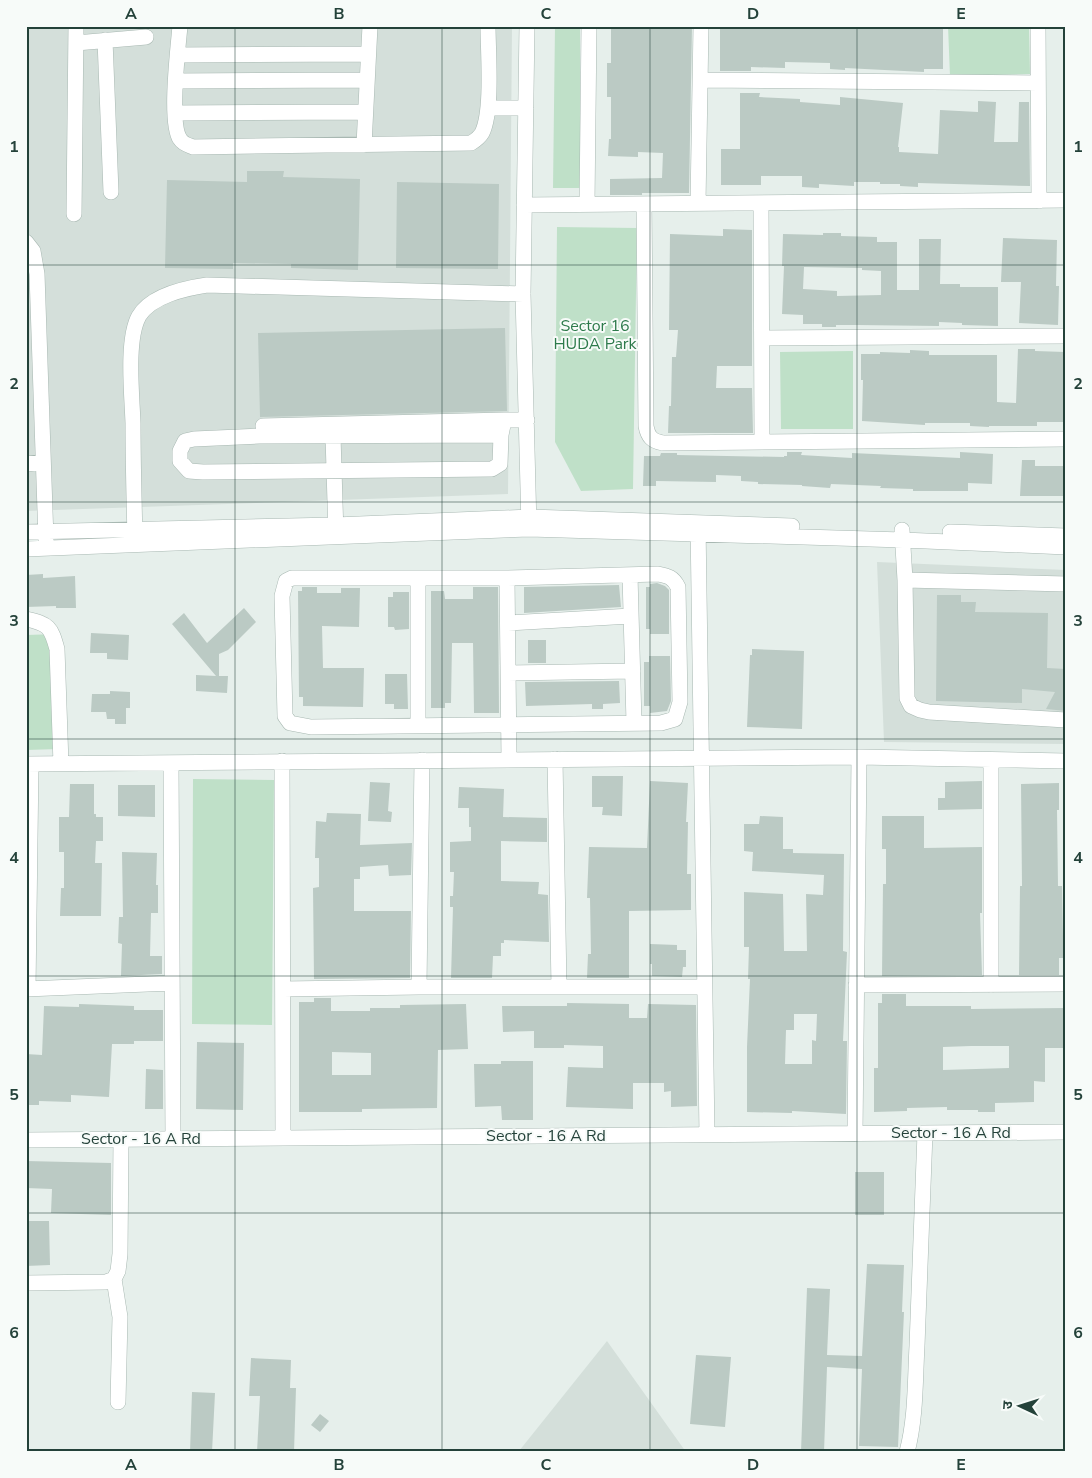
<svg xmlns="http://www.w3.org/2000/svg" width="1092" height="1478" viewBox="0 0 1092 1478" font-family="'Nunito Sans','Noto Sans Devanagari',sans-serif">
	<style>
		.built { fill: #d4dfda }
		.green { fill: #bfe0c8 }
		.building { fill: #bbcac4; fill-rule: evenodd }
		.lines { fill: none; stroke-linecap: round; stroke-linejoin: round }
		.minor-casing { stroke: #a8b8b2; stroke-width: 16 }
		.minor { stroke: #fff; stroke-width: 15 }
		.grid { fill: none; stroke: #24423a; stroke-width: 1; stroke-opacity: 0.55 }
		.labels { text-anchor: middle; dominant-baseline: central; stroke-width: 4; stroke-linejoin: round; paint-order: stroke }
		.park-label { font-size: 16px; fill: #2d7a4b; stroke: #f7fbf9 }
		.street-label { font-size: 16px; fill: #24423a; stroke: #f7fbf9 }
		.neatline { fill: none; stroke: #24423a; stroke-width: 2 }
		.grid-label { font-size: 16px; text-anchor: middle; font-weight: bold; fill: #24423a }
	</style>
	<rect width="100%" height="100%" fill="#e6efeb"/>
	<!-- built -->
	<path class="built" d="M26,26H512L508,494L26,511Z
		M877,562L1066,570V744L884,742Z
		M607,1341L686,1452H520L519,1451Z"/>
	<!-- green -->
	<path class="green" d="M555,26H580V188H553Z
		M948,26H1029L1030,74L950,76Z
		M557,227L637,228L633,489L581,491L555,442Z
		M853,351V429H781L780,352Z
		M57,634L59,749L26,750V635Z
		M193,779L274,780L272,1025L192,1024Z"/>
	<!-- building -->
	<path class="building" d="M611,26H692L689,193H642V195H610V179L662,178L663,153L638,152V157L608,156L609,139H611V97H607V63H611Z
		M720,26H943V69H924V72L845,68V70L830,69V63L785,62V68L751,67V71H720Z
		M740,93H760L759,97L800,99V102L840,105V97L903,103L898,147H899V152L938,154L940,110L978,112V101L996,102L994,142H1018L1019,102H1029L1030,186L918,183V187L900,186V184H880V182H854V186L819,184V188L802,187V176H761V185H721V149H740Z
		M247,171H284L283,177L360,179L358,270L291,268V264L233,263V269L165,268L167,180L247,182Z
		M397,182L499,184L498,269L396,268Z
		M723,229L752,230V366H717L716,388H752L753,433H668L669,406H671L672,357H676L678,330H669L670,234L723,236Z
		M823,233H841V236L877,237V242H897V290H919V239H941L940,284H960V287H998V326L962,325V323L939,322V326L857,325H836V327H822V324H803V315L782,314L784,266H782L783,234L823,235ZM804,267L862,268V270L881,271V295L837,296V291L803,289Z
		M1003,238L1057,240L1056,286H1059L1058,325L1019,323L1021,282H1001Z
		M505,328L507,411L260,417L258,333Z
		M1018,349H1035V351L1065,352L1066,422H1037V426H989V427L970,426V423H925V425L862,421L863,380H861V354H880V352L910,353V350L929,351V355H997V402L1016,403Z
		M787,452H802L801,455L852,458V453L960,458V452L993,454L992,484L968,483V491H913V489L880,488L881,486L831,484L830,488L802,486V485L758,484V482L741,481V476L716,475V482L656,481V486H643L644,456H660L661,453H677V455L784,457V456H787Z
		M1022,460H1035V466H1066V496H1020Z
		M43,574V578L75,576L76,608H56V606L26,607V575Z
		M657,583L665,586L669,590V634H650V629H646V587H650V584Z
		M619,585L621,607L524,613V587Z
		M302,587H317V593H341V588H360L359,627L322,626L323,668H364L363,707L303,706V697H299L298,591H302Z
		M473,587H498L499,713H474L473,643H452L451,703H445V708H431V591H444L445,599H473Z
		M393,592H409V629L395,630L394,627H388V597H393Z
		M937,595H961V602H976L975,612L1048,613L1047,668L1066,669V711L1046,709L1055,692L1022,689V703L936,701Z
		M244,608L256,622L228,650L219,654V676H228L227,693L196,691V675L216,676L172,624L184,613L207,643Z
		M91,633L129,635L128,660L107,659V653H90Z
		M528,640H546V663H528Z
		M752,649L804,651L802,729L747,727L750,655H752Z
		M649,656H670L671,701L667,711L650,713V706H644V662H649Z
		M385,674H407L408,709H394V704H385Z
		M619,681L620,703L603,704V709H592V704L526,706L525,682Z
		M110,691L130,692V708H126V724H115V719H107L106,712H91L92,694H110Z
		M592,776H623L622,816L602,815L603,807H592Z
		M650,781L688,783L686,822H688L687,874H691V910L629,911V978H587L588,954H591L590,898H587L589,847L647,848Z
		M982,781V809L938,810V798H945V782Z
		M370,782L390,783L388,811L392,812L391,822L368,821Z
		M1059,783V810H1057L1058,886H1062L1063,936H1066V958H1059V975H1019L1020,886H1022L1021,784Z
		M70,784H94V814H96V817H103V841H96L95,863H102L101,916H60L61,888H64V852H59V817H69Z
		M118,785H155V817L118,816Z
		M459,787L504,789L503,817L547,818V842L501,841V881L539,882L538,894L548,895L549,942L504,940V943H501V956H493L492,978H451L453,907H450V896H453L454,872H450V842L471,841V827H469V808H458Z
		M327,813L361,814L360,845L412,843L411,875L389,876L388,865L360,867V879H354V911H411L410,978L314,979L313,888L319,887V858H315L316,821L326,822Z
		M760,816L783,817V849H793V853L844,854L843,951L847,952L843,1041H847L846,1114L792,1111V1113L747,1112V1047L750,979H748L749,947H744V892L783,894L784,951H807L806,894L823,895L824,875L752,871L753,852L744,851V824H759ZM794,1014H817L816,1041L812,1040V1064H785L786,1030H794Z
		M882,816H924V848L982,847V913H980L982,975L882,976L883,884H886V849H882Z
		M122,852L157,853L156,885H158V913H151L150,956H162V974L121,976L122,944L118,943L119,917H123Z
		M650,944L677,945V950H686V967H683L682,977L652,976V964H650Z
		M882,994H906V1006H971V1009L1066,1008V1048H1045V1082L1034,1081V1102L995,1103V1112H978V1110H947V1107L907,1108V1111L874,1112V1068H878V1003H882ZM971,1046H1009V1068L943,1070V1047Z
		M314,998H331V1011H370V1008H400V1005L466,1004L468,1049L438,1050L437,1108L362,1109V1112H299V1002H314ZM332,1052L371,1053V1075H332Z
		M567,1003L629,1004V1018H647L648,1004L696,1005L697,1106L671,1107V1091L664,1092V1083H633V1109L566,1107L568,1067L603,1068V1046L564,1045V1048H534V1031L503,1032L502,1006H567Z
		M79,1004L134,1006V1010H163V1041H134V1044H112L109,1097L71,1095V1102L39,1101V1105H26V1054L42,1055L44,1006L79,1007Z
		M197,1042L244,1043L243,1110L196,1109Z
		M501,1061H533V1120H502L501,1106L475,1107L474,1064H501Z
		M146,1069L163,1070V1109H145Z
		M26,1161L111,1163V1215L51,1213L52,1189L26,1188Z
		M855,1172H884V1215H855Z
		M26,1221H49L50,1265L26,1266Z
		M867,1264L904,1265L902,1312H904L898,1447L859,1446L862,1369L827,1367L824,1452H801L807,1288L830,1289L827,1355L862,1356Z
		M696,1355L731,1357L725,1427L690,1424Z
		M251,1358L291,1360L290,1388H296L294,1452H257L260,1396H249Z
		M192,1392L215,1393L212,1452H190Z
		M320,1414L329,1421L320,1432L311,1425Z"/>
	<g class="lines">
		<!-- minor casing -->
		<g class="minor-casing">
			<path id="minor" d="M180,26C178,48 169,123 180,139C183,144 188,145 193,147L471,143C476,140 479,138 482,133C493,111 488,52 488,26
				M527,26L523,294L529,527
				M1038,26L1039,201
				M105,40L111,192
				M76,43L146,37
				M178,55L368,54
				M700,80L1038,83
				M177,81L367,80
				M488,108H526
				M175,113L365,112
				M364,145L370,26
				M698,203L701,26
				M761,203L762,441
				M587,204L589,26
				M644,204L646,426C648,437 652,441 663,443L1066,439
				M524,205L1066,200
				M74,214L76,26
				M26,242L33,251L37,274L46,540
				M762,338L1066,336
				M263,426L504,420
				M501,435L500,464L492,469L203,472L189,471L180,461V451L185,441L194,439L259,436L501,435L504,420H527
				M333,436L336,535
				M26,464L43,462
				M698,524L707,1135
				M902,530L905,580L907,698L911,706L920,710L929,712L1066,720
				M26,532L335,525L530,517L792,526
				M950,532L1066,536
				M135,538C134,499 133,461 133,423C132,395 126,339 139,316C151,296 186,288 207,285L523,294
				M26,549L529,529L903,540L1066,547
				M658,574C668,576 673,577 678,587L680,702L675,719L661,723L311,727L290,723L285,716L282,596L286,581L292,578H507Z
				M630,575L634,723
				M418,578V726
				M507,578L509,759
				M905,580L1066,584
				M26,619C49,624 51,627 57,649L61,764
				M508,623L631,616
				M508,673L633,671
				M555,759L559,987
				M282,761L283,1138
				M171,763L173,1139
				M26,764L859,757L1066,761
				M856,985L1066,984
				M991,985V760
				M419,987L422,760
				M26,989L172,983
				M28,989L31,764
				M283,989L419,987H704
				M855,1134L859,757
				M26,1140L1066,1132
				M114,1279L120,1317L118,1402
				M26,1283L106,1282L114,1279L118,1271L120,1254L121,1139
				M907,1452C916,1418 915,1381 917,1346C920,1275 923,1204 925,1133"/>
		</g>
		<!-- minor -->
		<use href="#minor" class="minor"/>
	</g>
	<!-- grid -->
	<path class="grid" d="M235,26V1452M442,26V1452M650,26V1452M857,26V1452M26,265H1066M26,502H1066M26,739H1066M26,976H1066M26,1213H1066"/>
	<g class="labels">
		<!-- park labels -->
		<g class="park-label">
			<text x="595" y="326">Sector 16<tspan x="595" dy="18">HUDA Park</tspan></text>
		</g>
		<!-- street labels -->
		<g class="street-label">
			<text x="951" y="1133">Sector - 16 A Rd</text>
			<text x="546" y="1136">Sector - 16 A Rd</text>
			<text x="141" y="1139">Sector - 16 A Rd</text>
		</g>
	</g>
	<!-- border -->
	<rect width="1092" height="1478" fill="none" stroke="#f7fbf9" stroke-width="55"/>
	<!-- north arrow -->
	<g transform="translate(1020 1406) rotate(274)" stroke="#f7fbf9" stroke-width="4" paint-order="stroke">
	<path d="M0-4L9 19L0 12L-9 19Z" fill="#24423a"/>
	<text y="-8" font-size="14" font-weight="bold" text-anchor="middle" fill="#24423a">उ</text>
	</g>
	<rect x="28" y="28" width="1036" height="1422" class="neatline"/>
	<g class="grid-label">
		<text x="131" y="19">A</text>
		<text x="339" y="19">B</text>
		<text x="546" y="19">C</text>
		<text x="753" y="19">D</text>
		<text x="961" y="19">E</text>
		<text x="14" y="152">1</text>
		<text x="1078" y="152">1</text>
		<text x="14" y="389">2</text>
		<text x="1078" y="389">2</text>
		<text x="14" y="626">3</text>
		<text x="1078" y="626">3</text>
		<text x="14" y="863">4</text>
		<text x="1078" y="863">4</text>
		<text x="14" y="1100">5</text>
		<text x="1078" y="1100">5</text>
		<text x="14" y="1338">6</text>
		<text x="1078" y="1338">6</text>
		<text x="131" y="1470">A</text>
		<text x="339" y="1470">B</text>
		<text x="546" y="1470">C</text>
		<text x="753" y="1470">D</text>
		<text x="961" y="1470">E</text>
	</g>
</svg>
